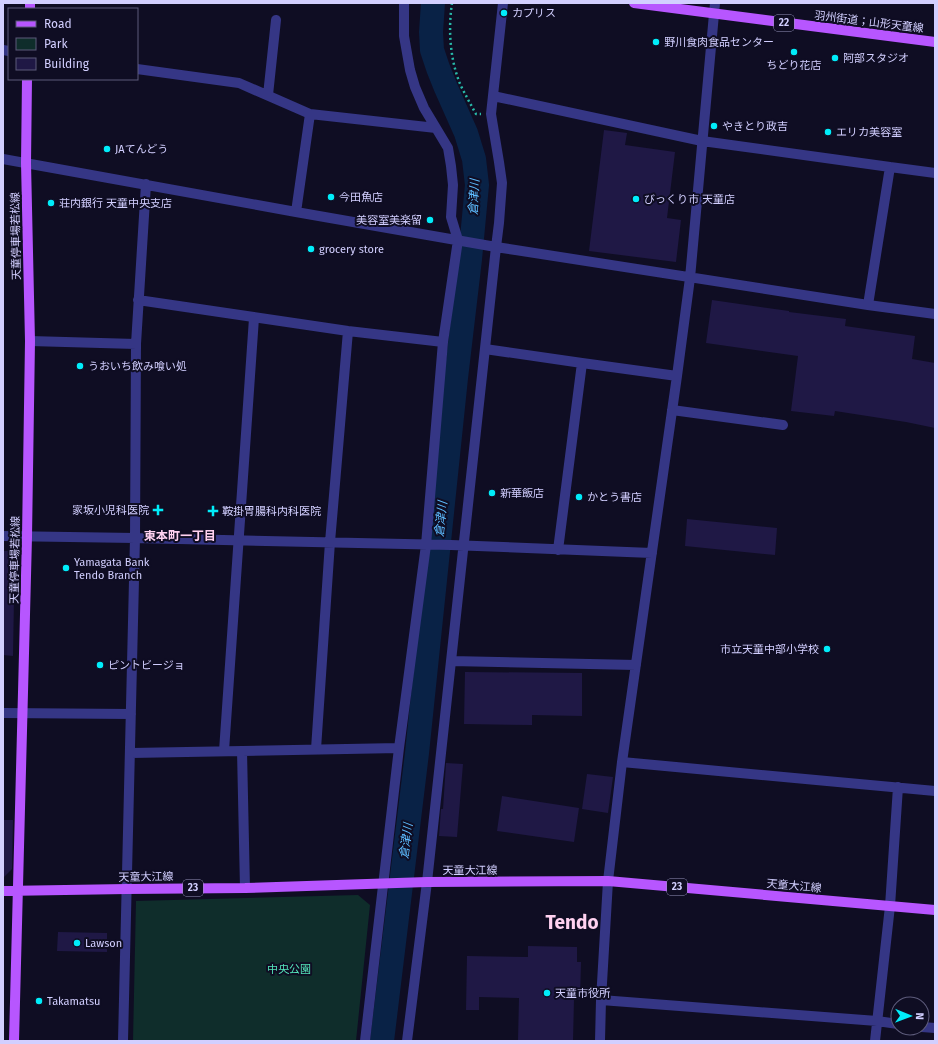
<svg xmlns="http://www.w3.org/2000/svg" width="938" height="1044" viewBox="0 0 938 1044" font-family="'Fira Sans','Noto Sans JP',sans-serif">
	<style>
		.park { fill: #0f2d2b }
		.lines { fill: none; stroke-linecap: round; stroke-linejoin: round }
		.river { stroke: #092246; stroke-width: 24 }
		.building { fill: #1f1845 }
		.path { stroke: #28baaa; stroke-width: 2.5; stroke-dasharray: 2 3; stroke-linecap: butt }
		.minor { stroke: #353685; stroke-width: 10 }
		.major { stroke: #b756ff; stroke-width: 10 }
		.poi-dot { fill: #00edfa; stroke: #0f0d23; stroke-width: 1.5 }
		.labels { text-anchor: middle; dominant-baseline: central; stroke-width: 4; stroke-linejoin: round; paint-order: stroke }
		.shield { fill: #0f0d23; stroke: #9895bd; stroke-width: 1 }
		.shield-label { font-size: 10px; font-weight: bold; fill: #d2cfff }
		.poi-label { font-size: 11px; fill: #d2cfff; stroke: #0f0d23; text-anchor: start }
		.street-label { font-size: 11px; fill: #d2cfff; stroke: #0f0d23 }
		.park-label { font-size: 11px; fill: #54e5ba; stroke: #0f0d23 }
		.water-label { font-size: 12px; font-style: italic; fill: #5dbcff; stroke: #0f0d23 }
		.neighbourhood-label { font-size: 12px; font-weight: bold; fill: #ffd1f0; stroke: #0f0d23 }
		.town-label { font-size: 19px; font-weight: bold; fill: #ffd1f0; stroke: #0f0d23 }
	</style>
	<rect width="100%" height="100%" fill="#0f0d23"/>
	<!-- park -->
	<path class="park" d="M358,895L370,905L356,1041H133L136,901Z"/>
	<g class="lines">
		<!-- river -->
		<path class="river" d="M382,1041L417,753L456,378L470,259L477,185L474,159L466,133L446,88L438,68L432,50L431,32L433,3"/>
	</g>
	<!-- building -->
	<path class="building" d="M604,130L627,133L625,145L675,152L667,218L681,220L676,262L589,251Z
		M712,300L789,311V312L846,319L845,326L915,336L912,359L935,363V428L906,422L835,411L834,416L791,411L798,356L706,343Z
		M687,519L777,528L775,555L685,546Z
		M3,551H20L18,575H20L19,598H14L13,656L3,655Z
		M465,672L582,673V716L532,715V725L464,724Z
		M446,763L463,764L457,837L439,836L441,809H443Z
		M587,774L613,777L608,813L582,809Z
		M502,796L579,808L574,842L497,831Z
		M3,820H13L12,869L3,878Z
		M58,932L107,933V952L57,951Z
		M528,946L577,947V962H581L580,999H574L573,1041H518L519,998L479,997V1010H466L467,956L528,957Z"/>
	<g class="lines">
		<!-- path -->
		<path class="path" d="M452,3C448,30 450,61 461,86C466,96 471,105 476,114H481"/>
		<!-- minor -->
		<path class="minor" d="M3,50L9,51
			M137,69L239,83L310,114L436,128
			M268,95L276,20
			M493,96L702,141L890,167L935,173
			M3,159L296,212L496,247L868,305L935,314
			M296,212L310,114
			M138,300L348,331L443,342
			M868,305L890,167
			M30,341L136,344
			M485,349L582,363L677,376
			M672,410L783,425
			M3,536L135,538L451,545L652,553
			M558,550L582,363
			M451,661L636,665
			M3,713L131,714
			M316,749L330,542L348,331
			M224,751L254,318
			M242,751L245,888
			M131,753L399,748
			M622,762L935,791
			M601,1000L877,1021L898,1024
			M922,1027L935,1028
			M123,1041L135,538L136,344L146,184
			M365,1041L399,748L426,545L443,342L458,240L451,217L453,185L451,166L448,148L424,108L415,87L410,70L404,36V3
			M407,1041L427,882L496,247L499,223L502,183L499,162L491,114L503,3
			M600,1041L601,1000L608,881L622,762L677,376L690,278L715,3
			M875,1041L890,906L898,787"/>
		<!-- major -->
		<path class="major" d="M634,3L935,42
			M30,9V3
			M3,891L127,889L245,888L427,882L608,881L935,910
			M14,1041L27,537L30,341L26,163L27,79"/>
	</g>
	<!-- markers -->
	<g class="poi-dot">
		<circle cx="504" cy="13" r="4"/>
		<circle cx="656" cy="42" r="4"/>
		<circle cx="794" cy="52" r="4"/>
		<circle cx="835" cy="58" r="4"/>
		<circle cx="714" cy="126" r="4"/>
		<circle cx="828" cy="132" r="4"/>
		<circle cx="107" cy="149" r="4"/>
		<circle cx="331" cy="197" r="4"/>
		<circle cx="636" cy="199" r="4"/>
		<circle cx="51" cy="203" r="4"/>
		<circle cx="430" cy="220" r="4"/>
		<circle cx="311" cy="249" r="4"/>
		<circle cx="80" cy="366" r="4"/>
		<circle cx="492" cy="493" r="4"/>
		<circle cx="579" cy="497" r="4"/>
		<path d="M156 504h4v4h4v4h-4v4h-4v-4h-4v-4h4z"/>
		<path d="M211 505h4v4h4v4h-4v4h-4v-4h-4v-4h4z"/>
		<circle cx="66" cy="568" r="4"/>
		<circle cx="827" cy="649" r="4"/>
		<circle cx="100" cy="665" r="4"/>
		<circle cx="77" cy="943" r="4"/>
		<circle cx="547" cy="993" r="4"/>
		<circle cx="39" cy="1001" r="4"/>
	</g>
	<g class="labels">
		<!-- shield labels -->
		<g class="shield">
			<rect x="774" y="15" width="20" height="16" rx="3"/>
			<rect x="667" y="879" width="20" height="16" rx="3"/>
			<rect x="183" y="880" width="20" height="16" rx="3"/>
		</g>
		<g class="shield-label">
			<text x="784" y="23">22</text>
			<text x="677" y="887">23</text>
			<text x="193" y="888">23</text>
		</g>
		<!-- poi labels -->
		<g class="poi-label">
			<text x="512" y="13">カプリス</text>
			<text x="664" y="42">野川食肉食品センター</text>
			<text x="843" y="58">阿部スタジオ</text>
			<text x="794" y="65" text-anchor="middle">ちどり花店</text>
			<text x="722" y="126">やきとり政吉</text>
			<text x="836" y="132">エリカ美容室</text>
			<text x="115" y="149">JAてんどう</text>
			<text x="339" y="197">今田魚店</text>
			<text x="644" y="199">びっくり市 天童店</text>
			<text x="59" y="203">荘内銀行 天童中央支店</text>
			<text x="422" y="220" text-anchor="end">美容室美楽留</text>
			<text x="319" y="249">grocery store</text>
			<text x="88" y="366">うおいち飲み喰い処</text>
			<text x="500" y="493">新華飯店</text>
			<text x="587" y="497">かとう書店</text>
			<text x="149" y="510" text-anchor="end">家坂小児科医院</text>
			<text x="222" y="511">鞍掛胃腸科内科医院</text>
			<text x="74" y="562">Yamagata Bank<tspan x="74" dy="13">Tendo Branch</tspan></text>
			<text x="819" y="649" text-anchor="end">市立天童中部小学校</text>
			<text x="108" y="665">ピントビージョ</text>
			<text x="85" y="943">Lawson</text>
			<text x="555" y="993">天童市役所</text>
			<text x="47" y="1001">Takamatsu</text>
		</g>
		<!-- street labels -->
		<g class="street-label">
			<text transform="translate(869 22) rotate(7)">羽州街道；山形天童線</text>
			<text transform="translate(16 236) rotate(-91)">天童停車場若松線</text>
			<text transform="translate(15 560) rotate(-89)">天童停車場若松線</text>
			<text x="470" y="870">天童大江線</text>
			<text transform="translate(146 877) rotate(-1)">天童大江線</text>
			<text transform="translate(794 886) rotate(5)">天童大江線</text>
		</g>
		<!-- park labels -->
		<g class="park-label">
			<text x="289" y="969">中央公園</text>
		</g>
		<!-- water labels -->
		<g class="water-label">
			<text transform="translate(474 197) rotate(-87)">倉津川</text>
			<text transform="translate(441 519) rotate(-84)">倉津川</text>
			<text transform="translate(406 841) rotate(-83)">倉津川</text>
		</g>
		<!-- neighbourhood labels -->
		<g class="neighbourhood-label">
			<text x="180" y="536">東本町一丁目</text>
		</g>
		<!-- town labels -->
		<g class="town-label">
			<text x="572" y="922">Tendo</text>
		</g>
	</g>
	<!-- border -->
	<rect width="938" height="1044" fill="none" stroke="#d2cfff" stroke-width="8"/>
	<!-- legend -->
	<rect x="8" y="8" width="130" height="72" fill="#0f0d23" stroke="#5d5b7b"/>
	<rect x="16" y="21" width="20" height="6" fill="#b756ff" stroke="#5d5b7b"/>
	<text x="44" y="28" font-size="12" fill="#d2cfff">Road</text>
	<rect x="16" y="38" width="20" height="12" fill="#0f2d2b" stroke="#5d5b7b"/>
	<text x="44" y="48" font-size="12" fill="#d2cfff">Park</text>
	<rect x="16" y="58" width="20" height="12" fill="#1f1845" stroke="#5d5b7b"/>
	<text x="44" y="68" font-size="12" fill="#d2cfff">Building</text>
	<!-- north arrow -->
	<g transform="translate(910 1016) rotate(91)"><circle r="19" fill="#0f0d23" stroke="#5d5b7b"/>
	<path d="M0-3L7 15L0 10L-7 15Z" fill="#00edfa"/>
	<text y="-6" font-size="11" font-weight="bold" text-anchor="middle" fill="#d2cfff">N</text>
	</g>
</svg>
